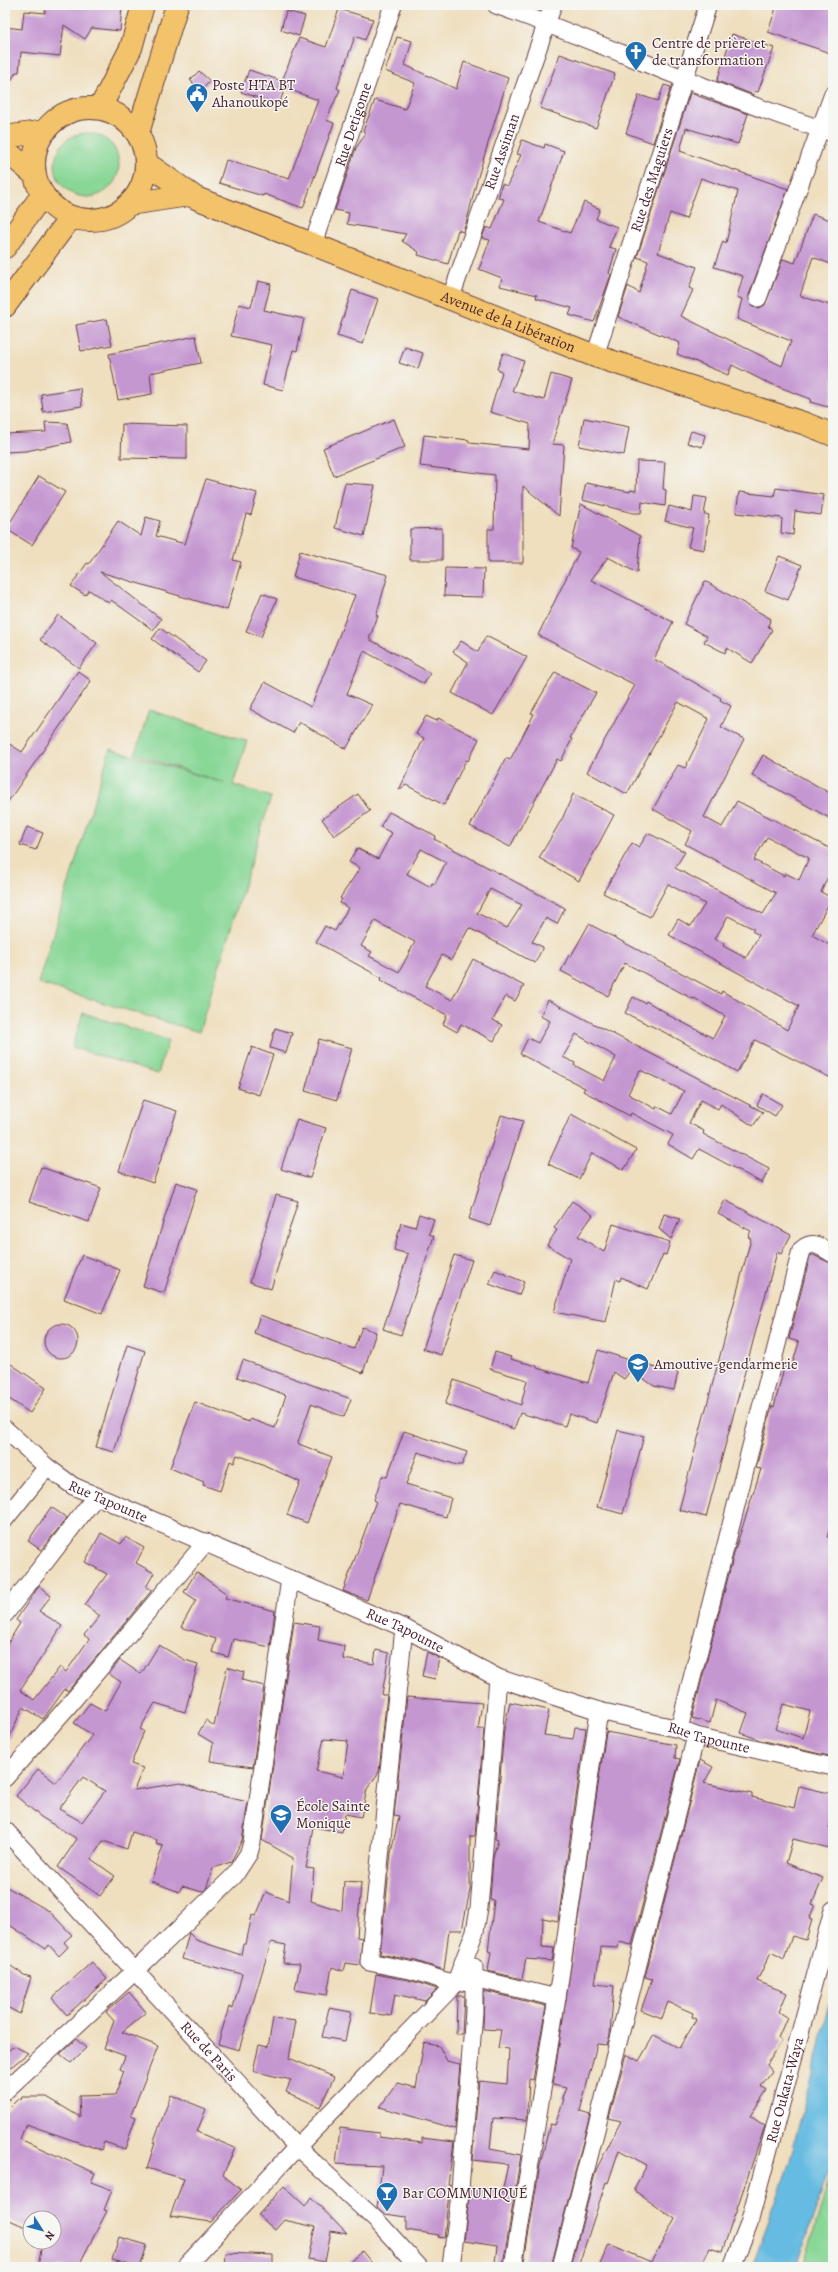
<svg xmlns="http://www.w3.org/2000/svg" width="838" height="2272" viewBox="0 0 838 2272" font-family="Alegreya,serif">
	<style>
		.green { fill: #88d796; stroke: #697b60 }
		.water { fill: #65bbe1; stroke: #586d86 }
		.building { fill: #c597d1; fill-rule: evenodd }
		.lines { fill: none; stroke-linecap: round; stroke-linejoin: round }
		.minor-casing { stroke: #633c41; stroke-width: 19 }
		.major-casing { stroke: #633c41; stroke-width: 24 }
		.highway-casing { stroke: #633c41; stroke-width: 24 }
		.minor { stroke: #fff; stroke-width: 17 }
		.major { stroke: #f2c36a; stroke-width: 22 }
		.highway { stroke: #f2c36a; stroke-width: 22 }
		.labels { text-anchor: middle; dominant-baseline: central; stroke-width: 3; stroke-linejoin: round; paint-order: stroke }
		.poi-label { font-size: 15px; fill: #4a1f2b; stroke: #f6f6f2; text-anchor: start }
		.street-label { font-size: 15px; fill: #4a1f2b; stroke: #f6f6f2 }
	</style>
	<rect width="100%" height="100%" fill="#f6f6f2"/>
	<filter id="ink" filterUnits="userSpaceOnUse"><feTurbulence type="fractalNoise" baseFrequency=".025" numOctaves="2"/><feDisplacementMap in="SourceGraphic" scale="8" xChannelSelector="R" yChannelSelector="G"/><feConvolveMatrix kernelMatrix="1 2 1 2 8 2 1 2 1" color-interpolation-filters="sRGB"/></filter>
	<filter id="wash" filterUnits="userSpaceOnUse"><feTurbulence type="fractalNoise" baseFrequency=".012" numOctaves="4" result="noise"/><feDisplacementMap in="SourceGraphic" scale="16" xChannelSelector="R" yChannelSelector="G"/><feGaussianBlur stdDeviation="0.9" result="paint"/><feColorMatrix in="noise" values="0 0 0 0 0 0 0 0 0 0 0 0 0 0 0 0 0 1.4 0 .05"/><feComposite in="paint" operator="in"/></filter>
	<g filter="url(#wash)">
		<rect width="100%" height="100%" fill="#efdfbf"/>
		<!-- green -->
		<path class="green" d="M55 165a32 32 0 1 1 64 0a32 32 0 1 1-64 0Z
			M149,710L247,741L233,785L271,797L199,1032L38,983L110,749L224,783L135,754Z
			M83,1013L168,1040L158,1074L72,1047Z
			M833,2167V2267H803Z"/>
		<!-- water -->
		<path class="water" d="M833,1992V2158L797,2267H752L789,2164Z"/>
		<g id="blocks">
			<!-- building -->
			<path class="building" d="M46,5H122L120,31L92,28L85,39L64,25L60,56L21,52L19,72H16L5,91V27L22,29L24,11L45,13Z
				M777,5H833V54L768,32Z
				M339,9L373,19L365,40L355,36L337,88L340,90L326,120L334,123L303,208L264,194L263,196L219,183L226,160L289,179L318,100L285,88L279,105L241,92L249,70L282,81L299,38L326,47Z
				M286,11L305,16L299,36L281,30Z
				M732,34L774,48L758,92L755,91L754,95L717,81Z
				M397,37L412,41L405,65L456,89L464,62L508,78L477,180L467,220L463,232L458,230L448,264L418,255L419,252L402,241L406,234L347,224L349,213L335,210L356,148L366,133L363,131L375,100L405,109L415,83L385,71Z
				M560,54L615,74L596,128L540,108Z
				M199,71L210,81L201,91L190,80Z
				M664,85L671,87L653,143L626,133L639,95L658,101Z
				M690,93L748,114L738,144L686,128L680,151L788,189L749,295L751,305L759,308L765,305L783,259L795,263L813,214L833,221V265L813,257L800,296L833,306V391L828,407L810,402L811,399L766,382L732,365L728,375L699,363L677,354L680,343L618,317L628,286L639,293L648,261L637,257ZM701,178L738,191L726,243L723,241L714,267L743,276L737,297L742,299L737,319L791,341L782,366L681,316L693,290L689,288L697,267L658,253L670,213L686,219Z
				M522,140L544,148L545,144L564,151L539,222L570,233L584,202L600,209L596,219L617,227L609,247L616,249L609,273L611,275L594,322L569,315L572,308L536,298L537,295L500,286L502,278L479,269L490,240L482,238L486,227L492,229L504,199L498,198L502,184L507,186L521,155L517,154Z
				M258,281L271,284L264,310L304,319L297,351L293,350L283,390L263,385L272,345L231,336L239,304L251,307Z
				M352,290L378,299L363,344L337,336Z
				M107,319L112,345L81,351L76,325Z
				M196,336L201,363L150,373L152,394L118,400L109,354Z
				M405,347L423,353L418,369L399,363Z
				M503,353L524,361L512,391L544,400L551,374L572,380L552,444L564,445L559,516L523,486V563H488V529H494L495,475L420,466L424,435L469,440V443L529,449L530,424L490,412L502,372L497,369Z
				M80,388L82,406L43,412L41,394Z
				M584,418L629,427L624,455L579,446Z
				M394,419L405,447L334,476L323,448Z
				M45,422L67,423L71,442L26,451L5,452V434L46,432Z
				M122,424L187,426V459L121,458Z
				M691,431L705,435L702,447L687,443Z
				M637,461L665,462L663,489L666,490L665,506L642,502L641,513H633L582,500L586,483L630,492V490L636,491Z
				M39,476L65,492L32,545L6,529Z
				M206,479L257,493L251,515L246,514L233,560L241,562L227,610L100,572L161,619L153,630L111,600L109,603L89,590L85,595L71,586L87,563L89,564L118,521L141,536L146,517L160,521L156,536L185,544Z
				M345,483L375,485L364,536L335,528Z
				M776,488L824,495L821,515L795,511L793,535L781,533L782,518L736,513L739,492L774,496Z
				M694,496L707,498L704,514L709,515L704,550L688,547L693,528L665,521L669,506L692,512Z
				M581,504L640,536L637,573L608,557L591,580L673,622L654,659L721,698L720,700L731,706L721,727L744,739L704,817L722,827L737,801L833,850V866L821,892L832,898L812,935L833,947V1079L755,1040L737,1072L672,1036L625,1013L633,997L645,1003L646,1001L667,1013L666,1014L713,1038L725,1016L694,998L693,999L625,963L608,996L561,971L569,955L571,956L589,924L721,994L722,991L787,1030L799,1006L669,935L678,919L691,926L705,904L668,884L650,917L603,893L632,843L639,847L648,833L685,852L675,868L763,914L776,893L685,844L692,831L653,809L678,765L685,768L709,719L678,702L627,794L587,772L635,685L538,635L579,552L571,548ZM767,837L809,858L799,880L785,873L784,876L754,860ZM728,916L754,929L752,931L759,935L746,958L723,946L724,944L715,939Z
				M442,528V560H410V529Z
				M300,551L388,575L376,616H378L369,639L430,673L424,684L364,651L347,694L372,705L346,749L299,722L293,733L250,709L265,682L311,707L355,595L293,577Z
				M779,556L802,565L788,600L765,591Z
				M445,568L484,569L483,597L444,596Z
				M705,581L771,619L768,626L772,630L752,663L727,648L725,653L704,642L707,636L684,624Z
				M262,593L277,599L261,637L246,631Z
				M58,615L97,643L79,668L40,640Z
				M160,628L206,661L198,672L152,639Z
				M486,636L527,657L493,715L452,693L468,662L453,652L461,641L478,652Z
				M78,671L91,681L5,806V741L22,752Z
				M555,672L596,693L570,738L572,739L561,761L557,759L510,847L470,826L506,758L510,760L534,714L531,713Z
				M426,716L437,721L438,718L479,739L468,761L466,760L444,805L406,785L399,790L424,738L416,734Z
				M763,755L833,795V820L752,775Z
				M358,794L370,811L334,836L322,819Z
				M573,794L614,815L579,881L539,858L563,817Z
				M389,812L436,836L434,839L565,908L557,924L546,918L532,942L543,947L535,963L469,928L451,960L442,955L425,986L452,1000L473,959L524,986L515,1001L506,996L493,1020L502,1025L494,1041L461,1024L457,1032L443,1024L447,1015L380,980L382,978L316,942L325,926L335,931L348,908L340,903L342,899L340,898L360,868L349,862L357,848L378,859L392,833L380,827ZM421,849L446,862L435,884L432,883L431,887L407,874ZM490,889L522,905L507,928L477,913ZM375,921L415,942L399,972L369,956L372,952L361,946Z
				M27,827L43,833L36,850L20,845Z
				M548,1000L763,1112L753,1126L721,1104L718,1109L701,1100L689,1123L704,1131L703,1134L769,1169L762,1183L699,1149L693,1159L668,1144L673,1135L631,1113L630,1116L583,1091L585,1088L520,1054L528,1038L538,1043L550,1021L540,1016ZM576,1034L616,1057L604,1081L574,1065L575,1063L563,1057ZM640,1070L684,1091L672,1114L657,1106L656,1109L628,1094Z
				M275,1028L292,1033L286,1053L270,1048Z
				M319,1039L352,1048L337,1100L305,1091Z
				M252,1047L273,1055L259,1095L238,1088Z
				M763,1094L782,1105L775,1116L757,1105Z
				M143,1100L177,1111L153,1183L119,1171Z
				M571,1114L636,1150L624,1170L592,1153L579,1179L548,1164Z
				M501,1115L523,1121L490,1226L469,1219Z
				M297,1119L326,1128L310,1178L281,1169Z
				M41,1167L101,1188L89,1222L29,1202Z
				M176,1182L197,1189L164,1293L143,1286Z
				M276,1195L298,1201L271,1289L250,1282Z
				M725,1200L791,1235L781,1254L777,1252L706,1517L679,1510L751,1239L748,1237L751,1231L718,1214Z
				M572,1201L593,1215L578,1236L604,1252L613,1224L670,1242L666,1255L663,1254L648,1289L621,1277L620,1281L616,1279L606,1322L554,1312L570,1259L547,1245L557,1230L554,1228Z
				M419,1214L434,1219L429,1234L434,1236L401,1335L383,1329L408,1254L394,1250L401,1223L415,1227Z
				M664,1214L680,1219L671,1239L659,1229Z
				M82,1255L120,1270L102,1314L64,1299Z
				M454,1255L472,1260L441,1355L423,1349Z
				M813,1255L833,1264V1518L827,1537L833,1539V1757L760,1740L741,1733L748,1713L716,1700L710,1723L692,1718L735,1550L761,1469L756,1468L772,1406L774,1407L785,1364L792,1366L799,1342L789,1339L810,1256ZM783,1704L810,1711L803,1738L775,1729Z
				M495,1270L524,1282L519,1295L489,1284Z
				M260,1315L354,1349L362,1327L376,1332L363,1373L254,1333Z
				M44 1341a17 17 0 1 1 34 0a17 17 0 1 1-34 0Z
				M127,1345L145,1351L114,1452L96,1447Z
				M598,1350L636,1362L633,1367L639,1358L652,1367L678,1372L674,1390L654,1386L631,1370L624,1379L614,1372L597,1423L569,1414L565,1426L520,1413L514,1429L445,1404L454,1380L521,1405L527,1380L490,1369L495,1352L511,1357L510,1359L537,1366V1368L588,1383Z
				M5,1360L46,1388L30,1413L5,1396Z
				M243,1360L351,1399L344,1417L311,1404L298,1442L299,1444L332,1457L307,1523L287,1515L300,1482L260,1463L237,1455L234,1463L230,1461L220,1491L203,1485L204,1482L170,1468L195,1402L237,1418L249,1422L250,1419L275,1428L286,1395L237,1377Z
				M618,1430L644,1436L623,1514L597,1507Z
				M404,1431L467,1452L462,1465H457L418,1452L406,1484L451,1498L446,1517L400,1504L367,1600L343,1591L376,1501L374,1500L382,1476L387,1477Z
				M51,1507L67,1518L41,1550L28,1541Z
				M101,1533L121,1544L125,1537L144,1548L136,1563L154,1573L146,1587L152,1590L68,1691L65,1689L43,1719L23,1707L5,1747V1648L20,1623L16,1620L39,1586L51,1596L39,1611L62,1626L20,1690L34,1700L60,1667L66,1672L89,1639L84,1635L100,1616L85,1605L107,1574L85,1562Z
				M196,1572L227,1594L225,1598L275,1611L270,1647L233,1639L228,1657L212,1652L216,1639L181,1627L196,1600L184,1592Z
				M294,1622L320,1626L318,1640L344,1646L343,1659L374,1664L376,1650L389,1653L382,1695H387L379,1772L367,1789L361,1817L345,1814L342,1832L313,1827L306,1868L314,1869L311,1901L342,1911L344,1881L361,1882L357,1937L362,1938L360,1965L345,1963L343,1971L332,1967L327,1995L295,1990L300,1964L283,1963L286,1945L271,1942L239,2050L218,2044L229,2007L233,2008L242,1974L182,1959L189,1933L196,1940L241,1955L243,1944H246L252,1915L256,1916L266,1892L289,1901L293,1858L262,1840ZM324,1739L348,1741L343,1777L316,1771Z
				M159,1645L185,1660L198,1664L185,1712L155,1703L140,1729L144,1731L131,1764L143,1768L134,1790L181,1783L213,1794L248,1802L242,1840L231,1862L213,1868L206,1889L202,1892L182,1886L179,1892L151,1881L163,1846L156,1844L157,1840L132,1832L127,1849L103,1841L91,1859L115,1876L100,1896L58,1867L77,1839L41,1817L16,1796L38,1769L56,1783L92,1735L74,1723L90,1703L105,1711L121,1682L109,1674L120,1660L141,1674ZM83,1777L105,1791L82,1822L59,1809Z
				M427,1652L439,1658L435,1679L422,1676Z
				M227,1667L244,1672L242,1680L264,1686L253,1767L210,1761L213,1743L198,1734L206,1720L214,1726Z
				M407,1697L482,1703L478,1729H484L475,1836H470V1890L462,1930H449L444,1970L416,1961L380,1954L391,1853L399,1816L394,1815Z
				M510,1702L549,1710L544,1735L573,1739L575,1727L586,1728L558,1921L543,1918L542,1947L554,1948L552,1961L526,1959L522,1979L488,1971L491,1952L488,1951L494,1901L490,1900L493,1857L498,1840L495,1839L504,1729Z
				M606,1732L676,1745L675,1758L680,1759L632,1945L619,1942L618,1948L601,1947L595,1984L614,1986L610,2035L607,2045L597,2044L580,2111L590,2114L551,2267H523L540,2165L550,2124L555,2125L564,2099L562,2098L566,2088L553,2085Z
				M700,1760L713,1767L704,1783L752,1794V1797L794,1808L799,1786L833,1794V1811L829,1829L833,1830V1849L793,1839L786,1863L823,1878L812,1904L815,1905L809,1919L812,1920L806,1940L792,1936L784,1959L771,1952L757,1981L787,1993L779,2012L787,2017L778,2038L782,2041L767,2065L772,2071L761,2086L767,2090L750,2116L765,2126L722,2252L710,2248L700,2267H599L609,2244L651,2262L675,2219L635,2191V2187L647,2165L619,2150L608,2183L606,2182L578,2267H571L596,2170L621,2121L609,2118L626,2054L639,2061L654,2035L679,2048L697,2019L692,2017L693,2013L668,2002L662,2018L641,2010L652,1979L645,1977Z
				M5,1886L49,1911L72,1935L64,1942L68,1947L59,1956L49,1945L46,1949L5,1922Z
				M5,1962L24,1975L31,1977L20,2014L5,2006Z
				M92,1962L107,1979L67,2015L52,1998Z
				M376,1974L412,1981L437,1989L425,2001L395,1994L391,2016L370,2013Z
				M484,1991L546,2006L533,2080L529,2079L527,2120L493,2118L490,2149L521,2155L503,2265L495,2263L497,2246L464,2241L470,2187L502,2193L508,2164L472,2160L479,2081L507,2084L509,2049L498,2048L501,2030L483,2029Z
				M129,1992L146,2012L122,2032L158,2046L131,2115L136,2117L125,2149L104,2142L101,2150L26,2124L20,2139L95,2173L91,2182L112,2190L104,2210L107,2211L78,2267H38L42,2242H54V2218H30V2229L5,2218V2112L19,2098L21,2100L22,2097H47L80,2117L79,2096L115,2095L124,2071L120,2069L125,2056L104,2048L114,2021L106,2012Z
				M457,1996H464L462,2034H456Z
				M329,2008L351,2012L345,2041L322,2037Z
				M273,2018L296,2021L289,2058L334,2077L320,2107L286,2092L291,2080L253,2071L259,2045L268,2047Z
				M76,2039L86,2048L71,2063L60,2054Z
				M424,2043L439,2046L447,2061L460,2064L455,2129L380,2107L397,2083L416,2088Z
				M14,2046L28,2053L5,2072V2053Z
				M171,2095L206,2109L197,2132L235,2148L223,2175L241,2190L211,2222L170,2216L184,2179L147,2168L155,2143H153Z
				M340,2128L379,2133V2137L422,2143V2138L454,2142L448,2184H450L444,2238L438,2237L439,2235L406,2230V2217L385,2214L377,2207L382,2166L336,2164Z
				M284,2186L305,2206L311,2197L347,2234L331,2231L325,2262L308,2259L315,2227L284,2220L275,2230L258,2215Z
				M119,2237L147,2245L140,2267L112,2260Z
				M362,2251L375,2267H344Z
				M226,2253L273,2255V2267H225Z"/>
		</g>
	</g>
	<g filter="url(#ink)">
		<use href="#blocks" fill-opacity="0" stroke="#633c41" stroke-width="1"/>
		<g class="lines">
			<!-- minor casing -->
			<g class="minor-casing">
				<g id="minor">
					<path d="M496,5C609,45 718,97 833,133"/>
					<path id="s1" d="M313,244L393,5"/>
					<path id="s2" d="M451,297L553,5"/>
					<path d="M758,298L833,94"/>
					<path id="s3" d="M595,356L708,5"/>
					<path id="s4" d="M5,1429L47,1467L73,1486L404,1628L498,1678L599,1711L679,1729L696,1736L833,1767"/>
					<path d="M5,1519L47,1467"/>
					<path d="M5,1614L96,1496"/>
					<path d="M404,1628L369,1962L414,1971L455,1984L474,1978L557,1998"/>
					<path d="M679,1729L801,1250C813,1239 821,1247 833,1254"/>
					<path d="M5,1778L69,1705L206,1542"/>
					<path id="s5" d="M5,1830L297,2147L377,2221L419,2267"/>
					<path d="M5,2091L135,1971L234,1876L249,1853L252,1842L290,1579"/>
					<path d="M185,2267L297,2147L455,1984L475,1931L479,1908L498,1678"/>
					<path d="M451,2267L459,2202L474,2012V1967"/>
					<path d="M513,2267L557,1998L599,1711"/>
					<path d="M561,2267L696,1736"/>
					<path id="s6" d="M732,2267L749,2223L833,1910"/>
				</g>
			</g>
			<!-- major casing -->
			<g class="major-casing">
				<g id="major">
					<path d="M5,137L45,131"/>
					<path d="M5,150L35,175"/>
					<path id="s7" d="M146,163L196,198L595,356L806,424L833,435"/>
					<path d="M129,204L189,195"/>
				</g>
			</g>
			<!-- highway casing -->
			<g class="highway-casing">
				<path id="highway" d="M100,108L131,48L143,5
					M34 164a56 56 0 1 1 112 0a56 56 0 1 1-112 0Z
					M138,133L177,5
					M5,247L43,194
					M5,306L71,217"/>
			</g>
			<!-- minor -->
			<use href="#minor" class="minor"/>
			<!-- major -->
			<use href="#major" class="major"/>
			<!-- highway -->
			<use href="#highway" class="highway"/>
		</g>
	</g>
	<!-- icons -->
	<defs>
		<g id="church-pin" transform="scale(1.15)"><path d="M0 17L-7.5 6A9.5 9.5 0 1 1 7.5 6Z" fill="#1f6fb2" stroke="#f6f6f2"/><path d="M-1.2-6h2.4v3.5h3.3v2.4h-3.3V6h-2.4V-.1h-3.3v-2.4h3.3Z" fill="#fff"/></g>
		<g id="civic-pin" transform="scale(1.15)"><path d="M0 17L-7.5 6A9.5 9.5 0 1 1 7.5 6Z" fill="#1f6fb2" stroke="#f6f6f2"/><path d="M-.6-6.5H3V-4.5H.6V-3L4-1V1h2V6H-6V1h2V-1L-.6-3ZM-1.2 2.5V6h2.4V2.5Z" fill="#fff"/></g>
		<g id="school-pin" transform="scale(1.15)"><path d="M0 17L-7.5 6A9.5 9.5 0 1 1 7.5 6Z" fill="#1f6fb2" stroke="#f6f6f2"/><path d="M0-5L7-2L0 1L-7-2ZM-4 1L0 2.5L4 1V4Q0 6-4 4Z" fill="#fff"/></g>
		<g id="bar-pin" transform="scale(1.15)"><path d="M0 17L-7.5 6A9.5 9.5 0 1 1 7.5 6Z" fill="#1f6fb2" stroke="#f6f6f2"/><path d="M-6-5H6L.8 .8V4.5H3.5V6h-7V4.5H-.8V.8Z" fill="#fff"/></g>
	</defs>
	<g fill-rule="evenodd">
		<use href="#church-pin" x="636" y="52"/>
		<use href="#civic-pin" x="197" y="94"/>
		<use href="#school-pin" x="638" y="1364"/>
		<use href="#school-pin" x="281" y="1815"/>
		<use href="#bar-pin" x="387" y="2193"/>
	</g>
	<g class="labels">
		<!-- poi labels -->
		<g class="poi-label">
			<text x="652" y="43">Centre de prière et<tspan x="652" dy="17">de transformation</tspan></text>
			<text x="212" y="85">Poste HTA BT<tspan x="212" dy="17">Ahanoukopé</tspan></text>
			<text x="654" y="1364">Amoutive-gendarmerie</text>
			<text x="296" y="1806">École Sainte<tspan x="296" dy="17">Monique</tspan></text>
			<text x="402" y="2193">Bar COMMUNIQUÉ</text>
		</g>
		<!-- street labels -->
		<g class="street-label">
			<text stroke="none"><textPath href="#s1" startOffset="126">Rue Detigome</textPath></text>
			<text stroke="none"><textPath href="#s2" startOffset="154">Rue Assiman</textPath></text>
			<text stroke="none"><textPath href="#s3" startOffset="185">Rue des Maguiers</textPath></text>
			<text stroke="none"><textPath href="#s7" startOffset="397">Avenue de la Libération</textPath></text>
			<text stroke="none"><textPath href="#s4" startOffset="127">Rue Tapounte</textPath></text>
			<text stroke="none"><textPath href="#s4" startOffset="451">Rue Tapounte</textPath></text>
			<text stroke="none"><textPath href="#s4" startOffset="775">Rue Tapounte</textPath></text>
			<text stroke="none"><textPath href="#s5" startOffset="301">Rue de Paris</textPath></text>
			<text stroke="none"><textPath href="#s6" startOffset="185">Rue Oukata-Waya</textPath></text>
		</g>
	</g>
	<!-- margin -->
	<rect width="838" height="2272" fill="none" stroke="#f6f6f2" stroke-width="20"/>
	<!-- north arrow -->
	<g transform="translate(42 2230) rotate(126)"><circle r="19" fill="#f6f6f2" stroke="#b1a0a2"/>
	<path d="M0-3L7 15L0 10L-7 15Z" fill="#1f6fb2"/>
	<text y="-6" font-size="11" font-weight="bold" text-anchor="middle" fill="#4a1f2b">N</text>
	</g>
</svg>
